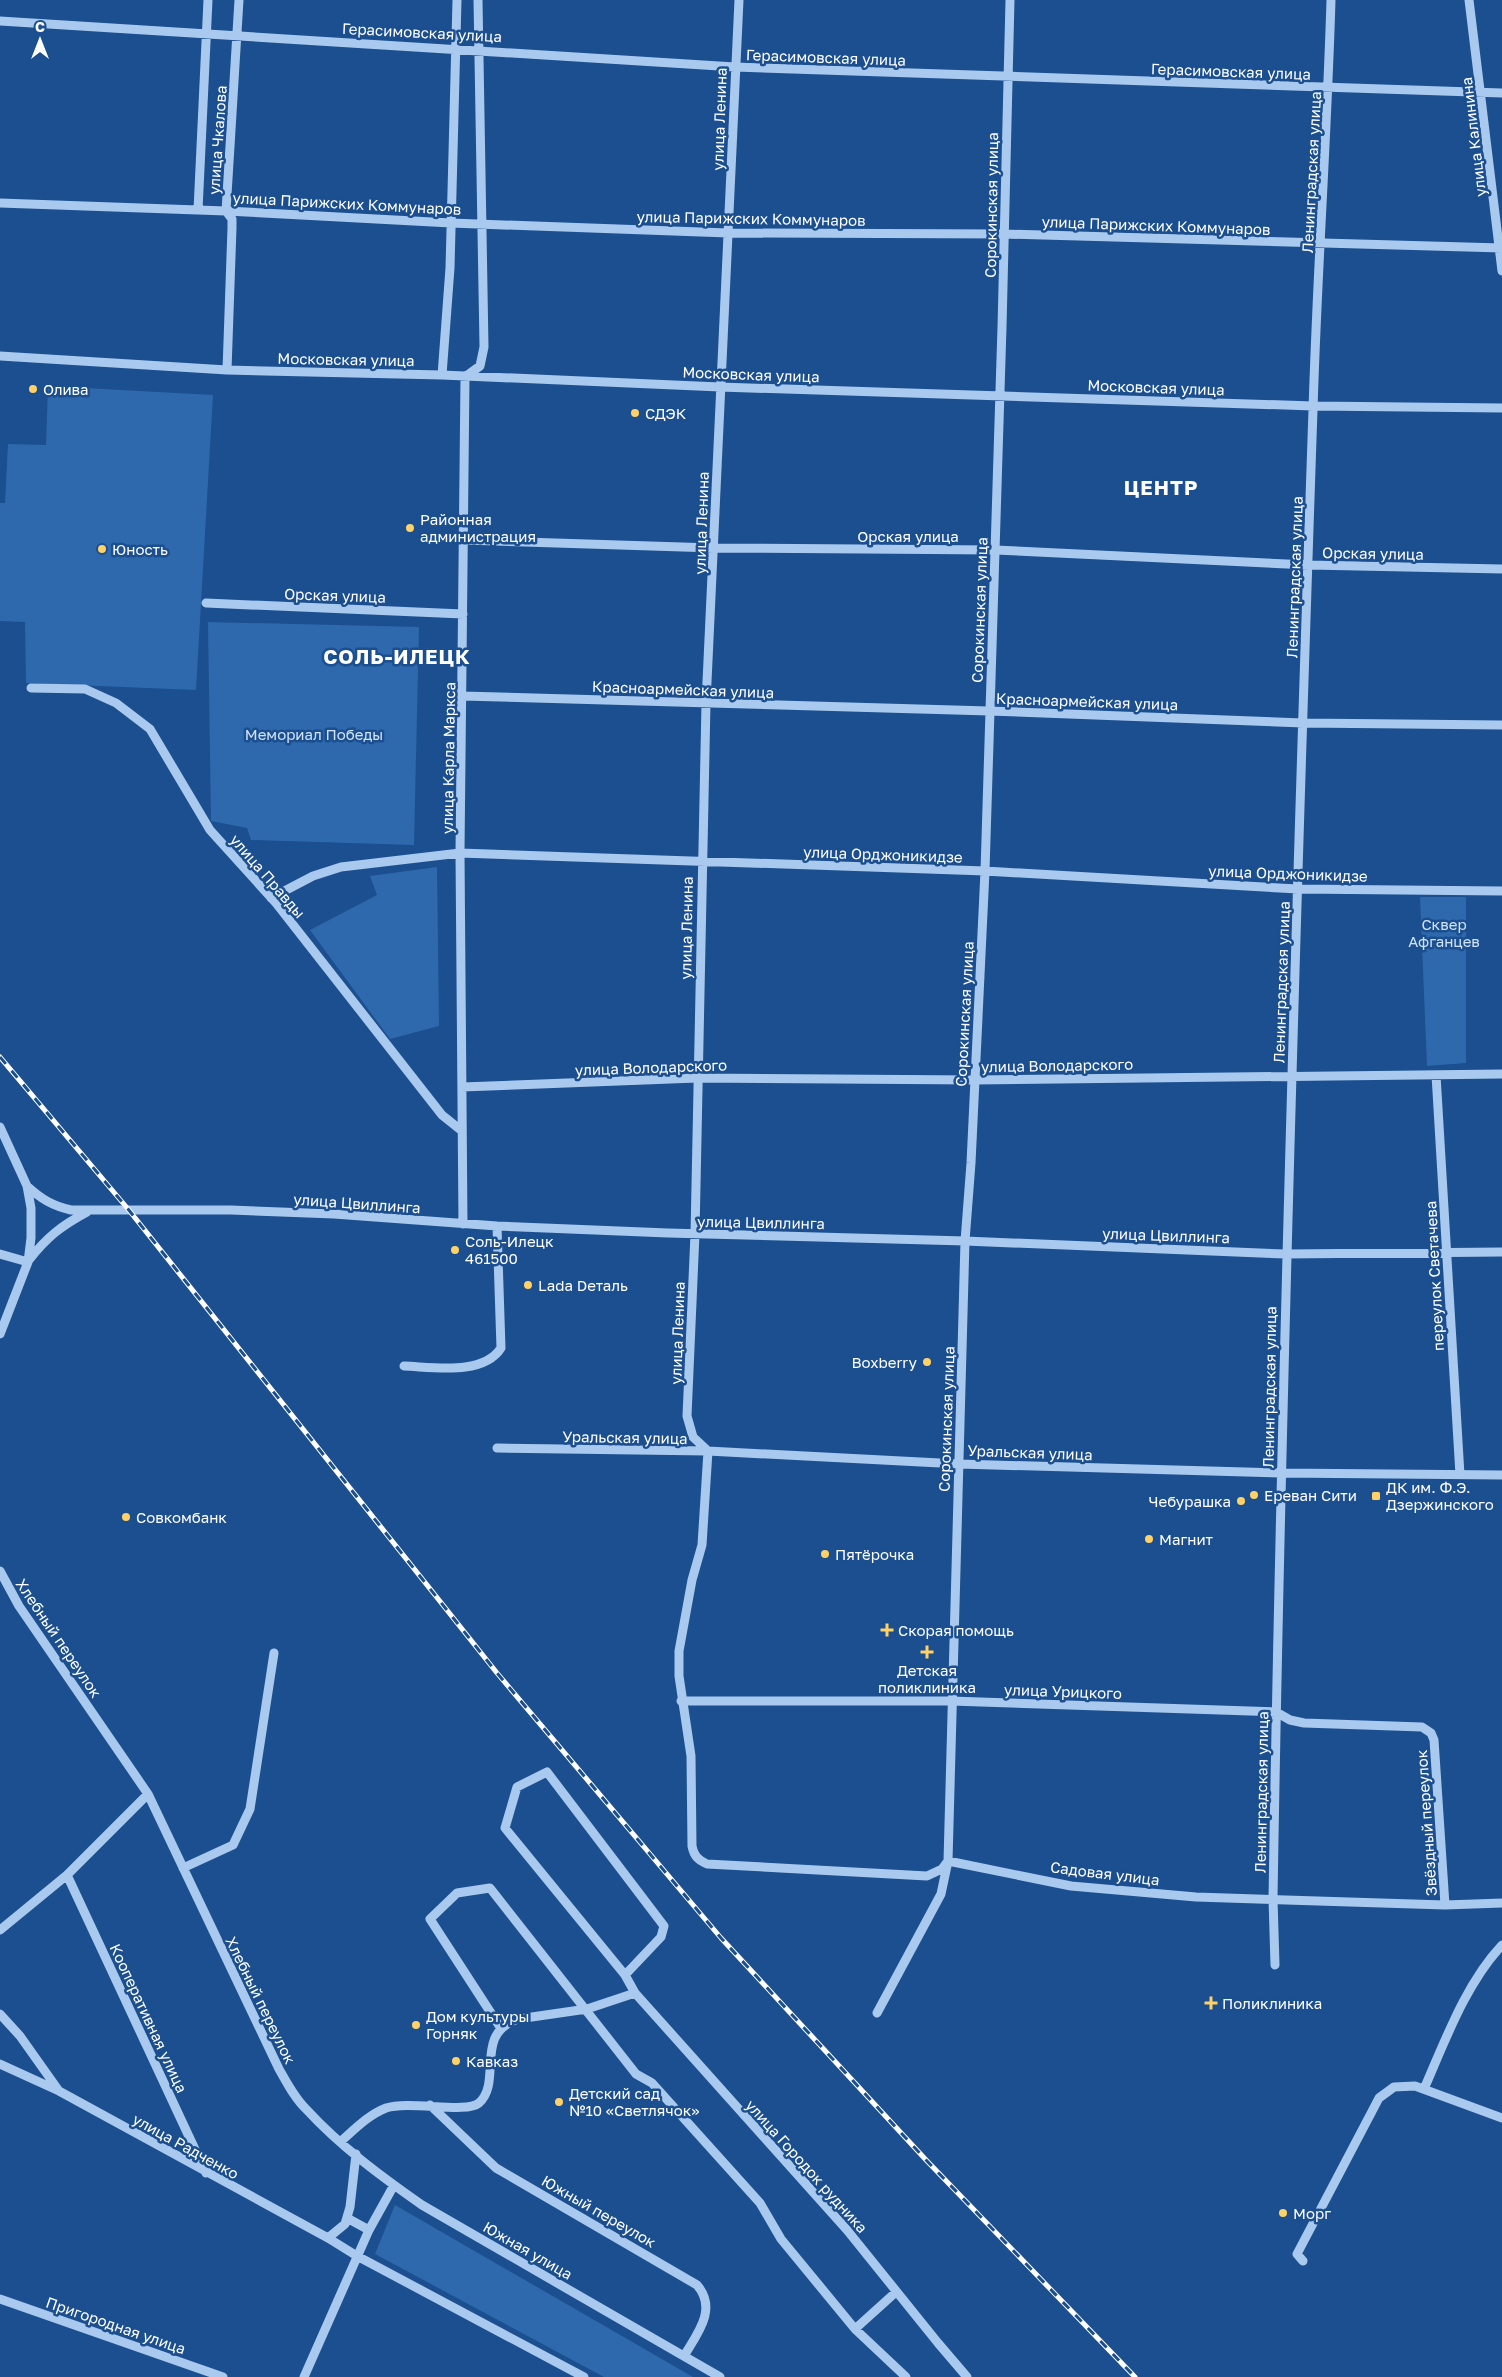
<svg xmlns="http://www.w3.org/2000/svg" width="1502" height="2377" viewBox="0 0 1502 2377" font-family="'Golos Text',sans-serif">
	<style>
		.green { fill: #2e69ad }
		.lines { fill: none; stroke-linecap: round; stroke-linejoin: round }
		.minor { stroke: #a9c9ee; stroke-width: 9 }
		.rail-casing { stroke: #fff; stroke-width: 5 }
		.rail { stroke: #1b4f8f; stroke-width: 3; stroke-dasharray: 9; stroke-linecap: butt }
		.poi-dot { fill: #ffd166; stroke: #1b4f8f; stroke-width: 2 }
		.labels { text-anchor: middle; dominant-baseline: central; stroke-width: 5; stroke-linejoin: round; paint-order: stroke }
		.street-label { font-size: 15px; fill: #fff; stroke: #1b4f8f }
		.poi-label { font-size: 15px; fill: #fff; stroke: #1b4f8f; text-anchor: start }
		.park-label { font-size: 15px; fill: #cfe3fa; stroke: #1b4f8f }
		.district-label { font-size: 20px; font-weight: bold; letter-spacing: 1px; fill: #fff; stroke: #1b4f8f }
	</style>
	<rect width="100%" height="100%" fill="#1b4f8f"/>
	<!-- green -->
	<path class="green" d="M48,386L213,395L196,690L26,683L25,622L0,621V503H5L8,444L46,445Z
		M208,622L419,627L414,845L251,840L247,828L211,821Z
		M437,867L439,1026L390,1039L310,930L377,895L370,876Z
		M1420,897H1466V1063L1427,1066Z
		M395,2205L693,2377H604L375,2254Z"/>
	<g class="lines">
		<!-- minor -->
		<path class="minor" d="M1469,0L1502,271
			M0,21L735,67L1502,93
			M0,203L226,211L451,223L728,233L1004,234L1502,248
			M198,210L208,0
			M0,356L227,370L442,375L720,387L1313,406L1502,408
			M227,370L232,228V219L226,211L239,0
			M442,375L450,268L457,0
			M464,540L714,548L995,550L1309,565L1502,569
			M206,603L463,614
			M31,688L85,689L116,703L150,729L210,830L276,903L442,1115L462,1131
			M462,696L989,711L1303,723L1502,725
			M271,898L313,876L341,867L460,853L985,871L1298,889L1502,891
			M1436,1075L1460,1475
			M462,1087L697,1078L975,1080L1502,1074
			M0,1127L27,1186L31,1208V1238L28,1262L0,1334
			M27,1186C41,1199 53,1206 71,1210H231L334,1214L497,1226L668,1233L965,1241L1285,1254L1502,1252
			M463,1224L460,853L465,377L480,366L484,347L478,0
			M0,1254L28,1262
			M29,1260C47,1237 61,1226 87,1212
			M404,1366C433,1367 483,1376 501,1348L497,1226
			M497,1448L708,1451L959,1464L1281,1473L1502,1475
			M708,1451L693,1437L687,1416L695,1234L706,703L739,0
			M708,1451L702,1545L692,1580L679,1651V1676L691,1756L692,1846C694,1856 698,1860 707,1864L927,1876L942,1869L948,1861L1071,1886L1196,1897L1445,1905L1502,1903
			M0,1571L19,1606L148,1794L279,2069C287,2083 295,2099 307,2110C340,2146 382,2177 422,2205L720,2377
			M681,1701H951L1276,1712L1290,1720L1304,1723L1422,1727L1431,1733L1434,1740L1445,1905
			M183,1868L233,1845L250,1809L274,1653
			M67,1875L206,2173
			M0,1930L67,1875L148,1794
			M1275,1965L1273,1899C1281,1402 1296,906 1313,410C1317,273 1327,137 1331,0
			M625,1975L661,1937L664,1926L547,1772L517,1787L505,1828L625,1975L635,1993L847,2230L938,2343L967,2377
			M877,2013L941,1894L948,1861L965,1241L971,1163L985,871L1002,327L1010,0
			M0,2014L20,2036L59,2091
			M500,2027L430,1919L457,1893L490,1888L636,2074L652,2083L760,2203L781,2239L855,2329L906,2377
			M0,2064L59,2091L328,2238L357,2256L584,2377
			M1424,2089C1445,2041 1466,1983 1502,1945
			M430,2105L496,2168L697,2285C718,2309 697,2334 684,2356
			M340,2142C354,2130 368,2115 386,2108C409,2100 466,2114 479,2103C503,2081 473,2034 518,2019L587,2009L635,1993
			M347,2218L369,2230
			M328,2238L345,2224L350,2207L356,2154
			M1303,2261L1297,2254L1379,2098L1394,2087L1415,2086L1502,2118
			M0,2299L223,2377
			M855,2329L896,2292
			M304,2377L369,2230L394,2185"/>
		<!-- rail casing -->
		<g class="rail-casing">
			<path id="rail" d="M0,1057L128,1209L497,1673L721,1938L927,2161L1135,2377"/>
		</g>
		<!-- rail -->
		<use href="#rail" class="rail"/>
	</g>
	<!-- markers -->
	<g class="poi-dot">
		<circle cx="33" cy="389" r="5"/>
		<circle cx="635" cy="413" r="5"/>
		<circle cx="410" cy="528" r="5"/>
		<circle cx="102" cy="549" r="5"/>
		<circle cx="455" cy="1250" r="5"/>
		<circle cx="528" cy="1285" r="5"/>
		<circle cx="927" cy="1362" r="5"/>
		<circle cx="1254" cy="1495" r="5"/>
		<rect x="1371" y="1491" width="10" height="10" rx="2.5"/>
		<circle cx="1241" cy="1501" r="5"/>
		<circle cx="126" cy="1517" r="5"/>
		<circle cx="1149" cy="1539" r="5"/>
		<circle cx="825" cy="1554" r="5"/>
		<path d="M884.5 1622.5h5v5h5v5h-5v5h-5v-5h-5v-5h5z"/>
		<path d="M924.5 1644.5h5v5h5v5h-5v5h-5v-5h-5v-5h5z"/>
		<path d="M1208.5 1995.5h5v5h5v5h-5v5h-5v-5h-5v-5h5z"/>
		<circle cx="416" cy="2025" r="5"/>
		<circle cx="456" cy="2061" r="5"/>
		<circle cx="559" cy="2102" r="5"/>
		<circle cx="1283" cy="2213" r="5"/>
	</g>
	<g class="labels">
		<!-- street labels -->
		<g class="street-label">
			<text transform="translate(422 32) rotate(3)">Герасимовская улица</text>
			<text transform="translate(826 57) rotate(2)">Герасимовская улица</text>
			<text transform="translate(1231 71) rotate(2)">Герасимовская улица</text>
			<text transform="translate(719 119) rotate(-88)">улица Ленина</text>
			<text transform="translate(1473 137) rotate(-97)">улица Калинина</text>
			<text transform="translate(217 140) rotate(-86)">улица Чкалова</text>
			<text transform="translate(1311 172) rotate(-87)">Ленинградская улица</text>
			<text transform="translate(347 203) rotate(3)">улица Парижских Коммунаров</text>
			<text transform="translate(991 205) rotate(-89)">Сорокинская улица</text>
			<text transform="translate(751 218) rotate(1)">улица Парижских Коммунаров</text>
			<text transform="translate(1156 225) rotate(2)">улица Парижских Коммунаров</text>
			<text transform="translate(346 359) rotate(1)">Московская улица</text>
			<text transform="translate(751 374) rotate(2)">Московская улица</text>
			<text transform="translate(1156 387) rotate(2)">Московская улица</text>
			<text transform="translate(701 523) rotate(-88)">улица Ленина</text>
			<text x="908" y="536">Орская улица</text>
			<text transform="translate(1373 553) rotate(1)">Орская улица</text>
			<text transform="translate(1294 577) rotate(-88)">Ленинградская улица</text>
			<text transform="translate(335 595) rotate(2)">Орская улица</text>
			<text transform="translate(979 610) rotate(-88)">Сорокинская улица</text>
			<text transform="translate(683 689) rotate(2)">Красноармейская улица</text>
			<text transform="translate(1087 701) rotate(2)">Красноармейская улица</text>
			<text transform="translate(448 758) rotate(-89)">улица Карла Маркса</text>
			<text transform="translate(883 854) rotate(2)">улица Орджоникидзе</text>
			<text transform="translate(1288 873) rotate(2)">улица Орджоникидзе</text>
			<text transform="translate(268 876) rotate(49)">улица Правды</text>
			<text transform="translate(686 928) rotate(-89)">улица Ленина</text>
			<text transform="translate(1281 982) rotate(-88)">Ленинградская улица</text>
			<text transform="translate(964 1014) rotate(-87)">Сорокинская улица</text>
			<text transform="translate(1057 1065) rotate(-1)">улица Володарского</text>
			<text transform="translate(651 1067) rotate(-2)">улица Володарского</text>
			<text transform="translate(357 1203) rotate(4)">улица Цвиллинга</text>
			<text transform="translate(761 1222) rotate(1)">улица Цвиллинга</text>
			<text transform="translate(1166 1235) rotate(2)">улица Цвиллинга</text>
			<text transform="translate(1434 1276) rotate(-93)">переулок Светачева</text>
			<text transform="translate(677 1333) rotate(-88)">улица Ленина</text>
			<text transform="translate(1269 1387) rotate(-89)">Ленинградская улица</text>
			<text transform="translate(946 1419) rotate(-88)">Сорокинская улица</text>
			<text transform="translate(625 1437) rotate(1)">Уральская улица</text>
			<text transform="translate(1030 1452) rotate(2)">Уральская улица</text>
			<text transform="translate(59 1638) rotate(56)">Хлебный переулок</text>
			<text transform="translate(1063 1691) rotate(2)">улица Урицкого</text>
			<text transform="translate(1261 1792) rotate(-89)">Ленинградская улица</text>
			<text transform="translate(1426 1823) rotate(-94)">Звёздный переулок</text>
			<text transform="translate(1105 1873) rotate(7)">Садовая улица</text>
			<text transform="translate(261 2000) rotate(64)">Хлебный переулок</text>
			<text transform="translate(149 2018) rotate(65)">Кооперативная улица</text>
			<text transform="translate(186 2146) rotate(29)">улица Радченко</text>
			<text transform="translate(807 2166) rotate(48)">улица Городок рудника</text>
			<text transform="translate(599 2211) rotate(30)">Южный переулок</text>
			<text transform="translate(528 2250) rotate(30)">Южная улица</text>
			<text transform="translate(116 2325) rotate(19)">Пригородная улица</text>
		</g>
		<!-- poi labels -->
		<g class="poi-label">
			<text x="43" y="389">Олива</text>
			<text x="645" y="413">СДЭК</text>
			<text x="420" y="519">Районная<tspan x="420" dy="17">администрация</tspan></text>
			<text x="112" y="549">Юность</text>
			<text x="465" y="1241">Соль-Илецк<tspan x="465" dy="17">461500</tspan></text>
			<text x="538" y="1285">Lada Dеталь</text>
			<text x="917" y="1362" text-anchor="end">Boxberry</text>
			<text x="1386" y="1487">ДК им. Ф.Э.<tspan x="1386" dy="17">Дзержинского</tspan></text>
			<text x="1264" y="1495">Ереван Сити</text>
			<text x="1231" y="1501" text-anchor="end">Чебурашка</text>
			<text x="136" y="1517">Совкомбанк</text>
			<text x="1159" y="1539">Магнит</text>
			<text x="835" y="1554">Пятёрочка</text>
			<text x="898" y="1630">Скорая помощь</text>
			<text x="927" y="1670" text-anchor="middle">Детская<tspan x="927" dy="17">поликлиника</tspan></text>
			<text x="1222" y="2003">Поликлиника</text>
			<text x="426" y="2016">Дом культуры<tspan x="426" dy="17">Горняк</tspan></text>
			<text x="466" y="2061">Кавказ</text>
			<text x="569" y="2093">Детский сад<tspan x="569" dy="17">№10 «Светлячок»</tspan></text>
			<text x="1293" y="2213">Морг</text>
		</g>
		<!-- park labels -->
		<g class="park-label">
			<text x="314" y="734">Мемориал Победы</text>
			<text x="1444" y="924">Сквер<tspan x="1444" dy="17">Афганцев</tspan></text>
		</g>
		<!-- district labels -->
		<g class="district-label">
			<text x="1161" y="487">ЦЕНТР</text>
			<text x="397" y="656">СОЛЬ-ИЛЕЦК</text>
		</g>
	</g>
	<!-- north arrow -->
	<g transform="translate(40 40)" stroke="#1b4f8f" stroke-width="4" paint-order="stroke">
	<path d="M0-4L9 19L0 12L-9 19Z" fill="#ffffff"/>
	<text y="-8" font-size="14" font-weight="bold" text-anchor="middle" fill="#ffffff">С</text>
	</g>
</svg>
